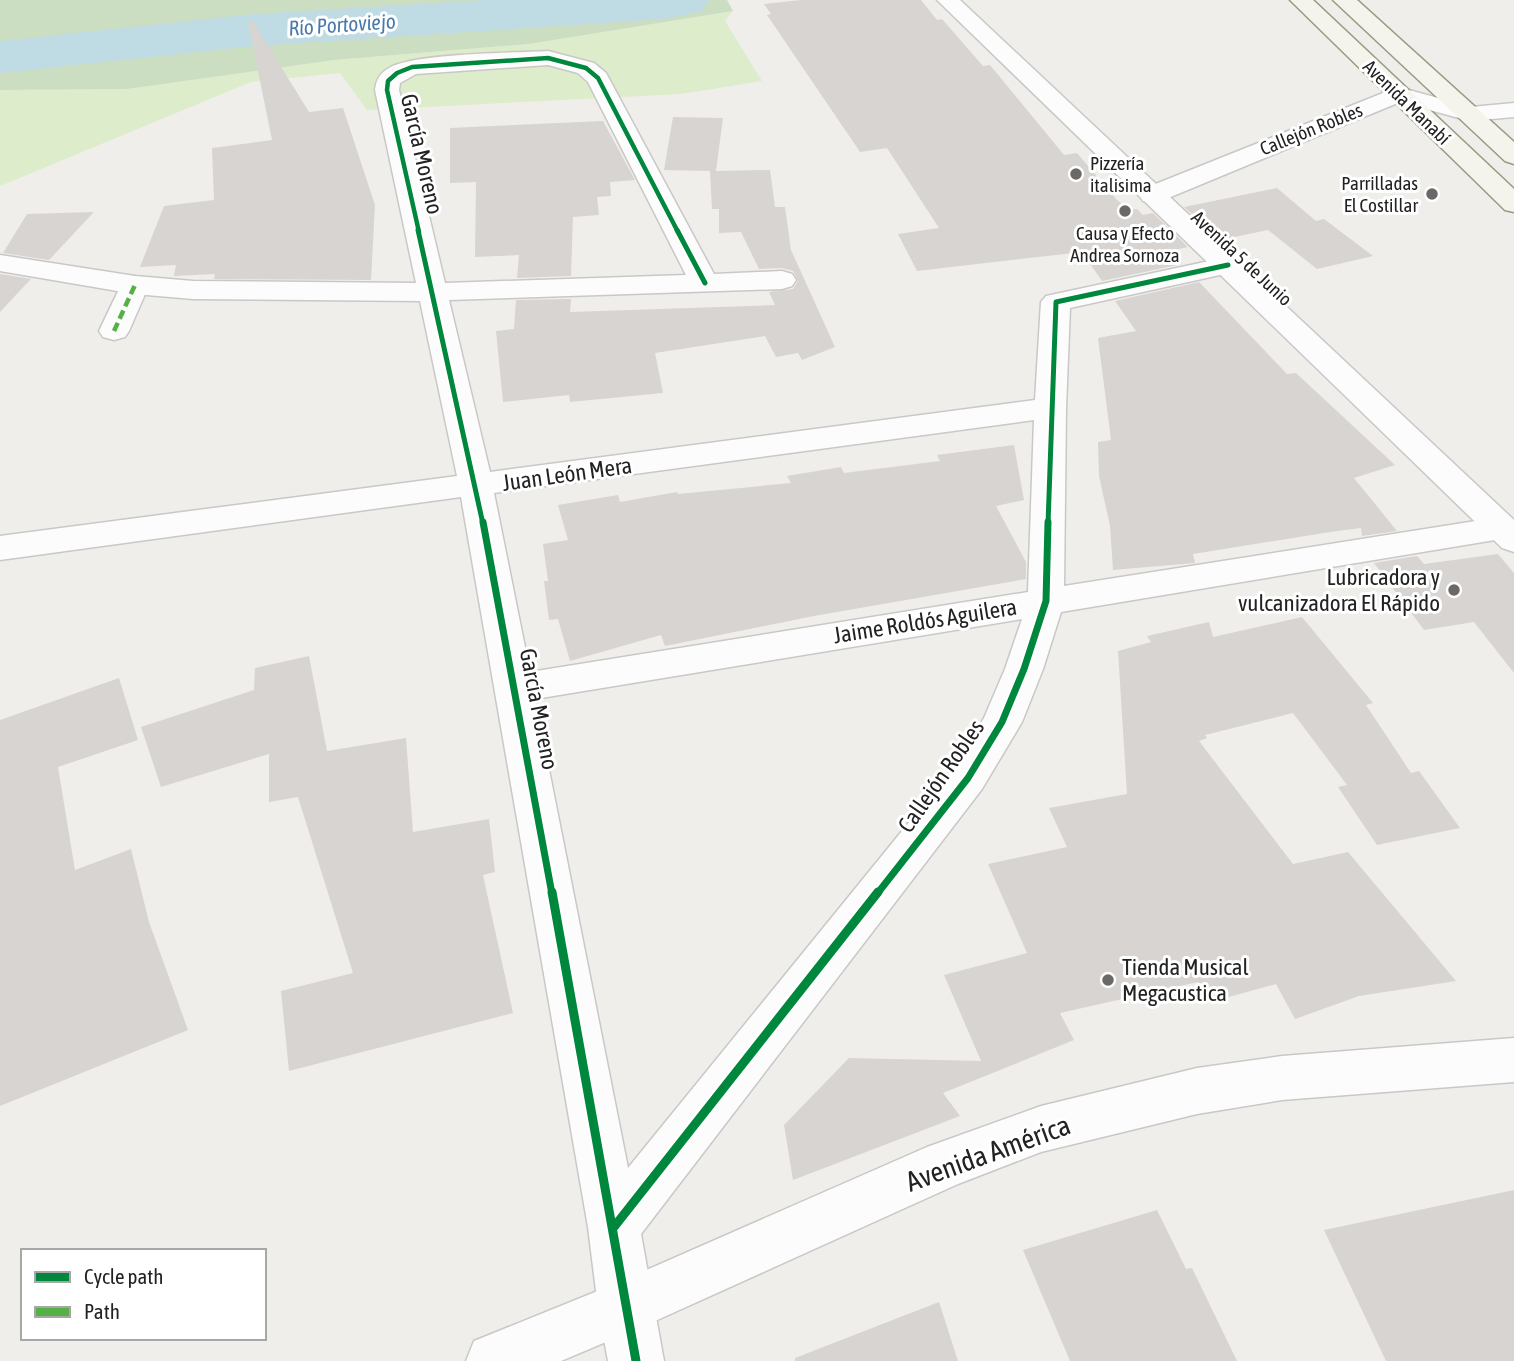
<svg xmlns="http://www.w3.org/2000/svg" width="1514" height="1361" viewBox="0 0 1514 1361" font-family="'Asap Condensed',sans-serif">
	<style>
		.grass { fill: #ddeccb }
		.forest { fill: #cbdec1 }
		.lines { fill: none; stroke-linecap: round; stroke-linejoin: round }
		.river { fill: #bfdbe3; fill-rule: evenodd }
		.building { fill: #d7d4d2 }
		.pedestrian-casing { stroke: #c9c8c7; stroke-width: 3 }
		.minor-casing { stroke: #c9c8c7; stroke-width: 3 }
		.tertiary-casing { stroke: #c9c8c7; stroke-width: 3 }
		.secondary-casing { stroke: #999a82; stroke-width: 3 }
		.pedestrian { fill: #fdfcfc; fill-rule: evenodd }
		.minor { fill: #fdfcfc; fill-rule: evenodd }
		.tertiary { fill: #fdfcfc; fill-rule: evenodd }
		.secondary { fill: #f4f4ed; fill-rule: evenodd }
		.quiet { stroke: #55b145; stroke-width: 4.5; stroke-dasharray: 9 4.5; stroke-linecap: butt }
		.cycleway-far3-casing { stroke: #fff; stroke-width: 7 }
		.cycleway-far2-casing { stroke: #fff; stroke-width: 9 }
		.cycleway-far1-casing { stroke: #fff; stroke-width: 11 }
		.cycleway-casing { stroke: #fff; stroke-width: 13 }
		.cycleway-far3 { stroke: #00873e; stroke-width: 4.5 }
		.cycleway-far2 { stroke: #00873e; stroke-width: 5 }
		.cycleway-far1 { stroke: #00873e; stroke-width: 7 }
		.cycleway { stroke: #00873e; stroke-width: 9 }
		.poi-dot { fill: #6a6968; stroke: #fff; stroke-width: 2.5 }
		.labels { text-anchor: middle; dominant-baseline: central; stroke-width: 6; stroke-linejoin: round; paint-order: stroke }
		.far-street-label { font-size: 19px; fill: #222; stroke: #fff }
		.far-poi-label { font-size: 19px; fill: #222; stroke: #fff; text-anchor: start }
		.far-water-label { font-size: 21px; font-style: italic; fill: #4a7aab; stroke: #fff }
		.street-label { font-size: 23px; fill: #222; stroke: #fff }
		.poi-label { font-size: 23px; fill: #222; stroke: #fff; text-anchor: end }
		.near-street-label { font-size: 28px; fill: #222; stroke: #fff }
	</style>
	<rect width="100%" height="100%" fill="#f0eeeb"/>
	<!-- grass -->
	<path class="grass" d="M733,11L725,21L762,81L681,94L367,110L340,73L251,82L0,186V90L127,89L334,60L529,44Z"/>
	<!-- forest -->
	<path class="forest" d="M0,0H727L733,11L529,44L334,60L127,89L0,90Z"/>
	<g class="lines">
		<!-- river -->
		<path class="river" d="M486,0H709L702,11L664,19L254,46L0,73V41L254,14Z"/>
	</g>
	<!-- building -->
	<path class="building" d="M801,0H921L937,20L942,19L983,66L990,65L1064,155L1077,153L1117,200L1129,210L1137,209L1143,215L1153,213L1188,247L1170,251L1182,264L1102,281L1082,252L917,271L898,234L939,228L887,148L860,152L767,15L771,14L764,4Z
		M252,20L309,112L343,108L375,205L371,280L214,279L215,274L174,276L176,265L140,267L164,206L214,200L212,148L272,140L248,22Z
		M673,117L723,118L716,171L770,170L775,207H785L791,250L835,347L802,360L798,353L776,357L765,336L655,353L663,393L570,402L569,395L503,402L496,331L514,329L516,300L571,299L570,312L775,305L769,292L793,289L798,281L793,271L782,268L759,269L741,232L719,233V209H712L710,171L664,170Z
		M603,121L635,180L610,182L611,196L597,197L599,215L573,217L571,276L517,278L519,255L475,257L476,182L450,183V128Z
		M1277,188L1316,221L1324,219L1373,256L1317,269L1268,230L1220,240L1184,207Z
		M94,212L49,260L3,253L27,214Z
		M0,274L31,279L0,312Z
		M1199,282L1287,374L1296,373L1395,465L1354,478L1397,531L1362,536L1361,528L1330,532L1193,554L1195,563L1113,570L1110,526L1099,476L1098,442L1111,440L1098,338L1136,331L1115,301Z
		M1014,445L1024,500L996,506L1026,562V579L814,616L665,646L661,635L570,661L558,619L549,620L544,581H548L543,544L568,540L558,505L618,495L620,502L677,492L678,494L791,483L787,476L841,467L844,473L940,461L937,455Z
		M1498,554L1514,573V673L1474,622L1424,630L1374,563L1417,556L1424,564Z
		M1302,617L1373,703L1366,705L1411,773L1419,771L1460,828L1377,845L1338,787L1347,785L1293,713L1205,735L1207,738L1199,741L1293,864L1348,852L1456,981L1359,996L1295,1019L1276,984L1211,1002L1198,982L1060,1013L1074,1040L943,1093L960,1116L793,1180L784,1125L849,1058L981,1061L944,975L1027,953L988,864L1067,847L1049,808L1127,794L1118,651L1151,642L1147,636L1209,622L1213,637Z
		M309,656L327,751L406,738L413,832L489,819L495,872L483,875L513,1013L289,1071L281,991L353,973L298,797L269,802V754L161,787L141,727L254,690L255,668Z
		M119,678L138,740L58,767L75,870L131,849L149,922L188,1030L0,1106V720Z
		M1514,1190V1361H1386L1324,1230Z
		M1157,1210L1186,1269L1192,1268L1237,1361H1070L1023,1250Z
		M939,1302L958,1361H795V1358Z"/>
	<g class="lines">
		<!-- pedestrian casing -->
		<g class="pedestrian-casing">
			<path id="pedestrian" d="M135,276L145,279L149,285L129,331L125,337L114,340L103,337L99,331L121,285L125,279Z"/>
		</g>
		<!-- minor casing -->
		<g class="minor-casing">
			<path id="minor" d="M548,51L594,63L606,73L714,274L782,271L792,274L796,280L792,286L782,289L449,300L490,472L1035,400L1041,302L1046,296L1228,257L1238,259L1242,265L1238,271L1070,308L1066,408L1064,586L1501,517L1514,521L1513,536L1501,539L1061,612L1043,669L1022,722L982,789L641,1234L664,1361H608L598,1307L588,1227L461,497L0,560V536L457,476L420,301L193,299L135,294L0,271V255L135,276L193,281L416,283L375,90C376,80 380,73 389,68C414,53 514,53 548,51ZM548,65L578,73L588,82L686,275L445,283L399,90L400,83L416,74ZM1034,420L1028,592L530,672L494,493ZM1022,619L1005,669L984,718L954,767L628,1168L535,699Z
				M1398,87L1471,107L1514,103V117L1470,121L1400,102L1161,201L1152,203L1143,201L1139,195L1143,189Z"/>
		</g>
		<!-- tertiary casing -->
		<g class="tertiary-casing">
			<path id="tertiary" d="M937,0H960L1514,520V552L1502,548Z
				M1514,1038V1082L1282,1100L1197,1114L1041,1152L958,1184L644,1326L561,1361H466L474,1341L610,1286L927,1147L1041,1106L1197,1068L1282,1056Z"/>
		</g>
		<!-- secondary casing -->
		<g class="secondary-casing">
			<path id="secondary" d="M1290,0H1313L1514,189V212L1505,210Z
				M1333,0H1357L1514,142V164L1505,161Z"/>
		</g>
		<!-- pedestrian -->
		<use href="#pedestrian" class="pedestrian"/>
		<!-- minor -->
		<use href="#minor" class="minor"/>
		<!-- tertiary -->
		<use href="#tertiary" class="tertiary"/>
		<!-- secondary -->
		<use href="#secondary" class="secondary"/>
		<!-- quiet -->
		<path class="quiet" d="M114,331L135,285"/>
		<!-- cycleway-far3 casing -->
		<g class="cycleway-far3-casing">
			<path id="cycleway-far3" d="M419,232L387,90L388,81L397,73L412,67L548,58L586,68L598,78L678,232"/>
		</g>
		<!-- cycleway-far2 casing -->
		<g class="cycleway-far2-casing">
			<path id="cycleway-far2" d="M418,230L483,524
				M677,230L705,283
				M1048,524L1056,302L1228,265"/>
		</g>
		<!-- cycleway-far1 casing -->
		<g class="cycleway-far1-casing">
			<path id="cycleway-far1" d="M483,522L552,894
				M877,894L968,778L1002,722L1024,669L1046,601L1048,522"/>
		</g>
		<!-- cycleway casing -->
		<g class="cycleway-casing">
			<path id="cycleway" d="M552,892L636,1361
				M614,1227L878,892"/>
		</g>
		<!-- cycleway-far3 -->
		<use href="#cycleway-far3" class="cycleway-far3"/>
		<!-- cycleway-far2 -->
		<use href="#cycleway-far2" class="cycleway-far2"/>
		<!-- cycleway-far1 -->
		<use href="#cycleway-far1" class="cycleway-far1"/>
		<!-- cycleway -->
		<use href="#cycleway" class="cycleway"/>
	</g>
	<!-- markers -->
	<g class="poi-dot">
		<circle cx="1076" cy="174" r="7"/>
		<circle cx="1432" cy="194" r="7"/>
		<circle cx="1125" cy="211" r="7"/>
		<circle cx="1454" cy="590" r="7"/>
		<circle cx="1108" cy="980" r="7"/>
	</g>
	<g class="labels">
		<!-- far-street labels -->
		<g class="far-street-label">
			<text transform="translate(1407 102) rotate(44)">Avenida Manabí</text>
			<text transform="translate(1311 129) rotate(-22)">Callejón Robles</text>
			<text transform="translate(1242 258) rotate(43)">Avenida 5 de Junio</text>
		</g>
		<!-- far-poi labels -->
		<g class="far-poi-label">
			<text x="1090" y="163">Pizzería<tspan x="1090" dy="22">italisima</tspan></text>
			<text x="1418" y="183" text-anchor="end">Parrilladas<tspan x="1418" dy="22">El Costillar</tspan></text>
			<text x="1125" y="233" text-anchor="middle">Causa y Efecto<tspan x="1125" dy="22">Andrea Sornoza</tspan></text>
		</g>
		<!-- far-water labels -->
		<g class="far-water-label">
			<text transform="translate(342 24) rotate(-4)">Río Portoviejo</text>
		</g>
		<!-- street labels -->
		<g class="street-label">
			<text transform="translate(422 154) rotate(77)">García Moreno</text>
			<text transform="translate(567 474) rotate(-8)">Juan León Mera</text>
			<text transform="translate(925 621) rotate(-9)">Jaime Roldós Aguilera</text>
			<text transform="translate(539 709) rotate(79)">García Moreno</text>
			<text transform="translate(941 776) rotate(-55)">Callejón Robles</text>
		</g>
		<!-- poi labels -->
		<g class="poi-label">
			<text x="1440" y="577">Lubricadora y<tspan x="1440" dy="26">vulcanizadora El Rápido</tspan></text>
			<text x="1122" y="967" text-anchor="start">Tienda Musical<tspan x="1122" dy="26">Megacustica</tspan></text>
		</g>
		<!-- near-street labels -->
		<g class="near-street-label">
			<text transform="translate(988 1153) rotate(-20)">Avenida América</text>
		</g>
	</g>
	<!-- legend -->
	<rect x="21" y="1249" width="245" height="91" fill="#ffffff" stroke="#a7a7a7" stroke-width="2"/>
	<rect x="35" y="1272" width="35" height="10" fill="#00873e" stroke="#a7a7a7" stroke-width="2"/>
	<text x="84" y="1284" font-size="21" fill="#222222">Cycle path</text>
	<rect x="35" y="1307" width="35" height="10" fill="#55b145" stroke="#a7a7a7" stroke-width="2"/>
	<text x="84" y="1319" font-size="21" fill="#222222">Path</text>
</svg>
